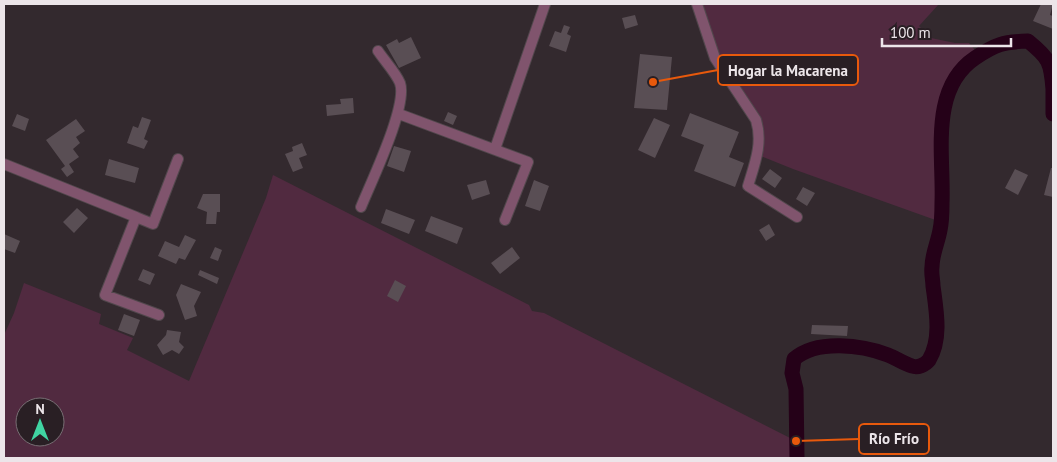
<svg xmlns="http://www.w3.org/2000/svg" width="1057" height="462" viewBox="0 0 1057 462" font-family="'PT Sans',sans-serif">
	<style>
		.green { fill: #512a40; fill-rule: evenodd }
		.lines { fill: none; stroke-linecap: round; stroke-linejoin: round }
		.river { stroke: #250118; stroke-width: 15 }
		.building { fill: #594e54 }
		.minor-casing { stroke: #51474c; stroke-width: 12 }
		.minor { stroke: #80546d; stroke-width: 10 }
		.leader { fill: none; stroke: #e8590c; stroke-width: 2 }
		.callout-dot { fill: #e8590c; stroke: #291f24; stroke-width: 2 }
		.callout { fill: #291f24; stroke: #e8590c; stroke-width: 2 }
		.callout-label { font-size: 15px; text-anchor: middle; font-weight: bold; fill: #ece5e9 }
	</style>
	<rect width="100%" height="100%" fill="#33292e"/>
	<!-- green -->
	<path class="green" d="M697,4H939L919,26L931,38L955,43H969L979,55L968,63L952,81L945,102L942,125L941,222L793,169L758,155L759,131L715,58Z
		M273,175L529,305L532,311L544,313L796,441L797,458H4V335L14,313L24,283L101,314L99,324L133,338L127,350L189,381L266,198ZM25,407H55V437H25Z"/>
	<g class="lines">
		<!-- river -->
		<path class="river" d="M1053,89V114
			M797,458L796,389L792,373L794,359C817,339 862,345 888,355C896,358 904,364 912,366C918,368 925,365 929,360C942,339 936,309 933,286C933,280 931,273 932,267C932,254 938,242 940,230C942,221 942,212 942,203C944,155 929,89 975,58C996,44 1003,42 1028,41C1049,58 1051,62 1053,89"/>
	</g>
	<!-- building -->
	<path class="building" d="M1041,4H1053L1050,15L1053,16V29L1033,21Z
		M635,15L638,25L625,29L622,18Z
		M564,25L570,27L567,34L571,36L566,52L549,46L555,31L561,33Z
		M411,37L421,58L399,68L386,45L397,39L399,43Z
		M640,54L672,57L667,110L634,108Z
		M353,98L354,113L327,116L326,105L341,104L340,99Z
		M448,112L457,116L453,125L444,121Z
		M690,113L739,132L729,157L744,163L735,187L694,171L704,145L681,136Z
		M17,114L29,119L25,131L12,126Z
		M142,117L151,120L144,139L148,141L144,149L127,143L133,126L138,128Z
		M654,118L670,125L655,158L638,150Z
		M76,119L85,131L76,137L80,143L73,149L79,157L69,164L74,172L67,177L61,169L65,166L46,140Z
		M302,143L307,155L299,158L303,168L293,172L285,154L293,151L292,147Z
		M394,146L411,151L404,172L387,166Z
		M109,159L139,168L135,183L105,175Z
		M1051,168H1053V197L1044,195Z
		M770,169L782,178L775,188L762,179Z
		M1015,169L1028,175L1018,195L1005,188Z
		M486,180L490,194L472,200L467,185Z
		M534,180L549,186L540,211L525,206Z
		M803,187L815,193L807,206L796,199Z
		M203,194H220V212H217L216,224H206L207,212L197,208Z
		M77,208L88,218L74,233L63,222Z
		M386,209L415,220L409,234L381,223Z
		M431,216L463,228L457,244L425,231Z
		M769,224L775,235L766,241L759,230Z
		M4,234L20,241L15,253L4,249Z
		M185,235L196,240L185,260L179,258L176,264L158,256L165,241L179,247Z
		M215,247L222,250L218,261L210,258Z
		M512,247L520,258L500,274L491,263Z
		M143,269L155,274L150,285L138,280Z
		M200,270L219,278L217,284L198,275Z
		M395,280L406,286L398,302L387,296Z
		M181,284L201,292L194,306L197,316L185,320L176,295Z
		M124,314L140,320L134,336L118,330Z
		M812,325L848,326L847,336L811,334Z
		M167,330L181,332L179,342L184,347L179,354L172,350L163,355L157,345L166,335Z"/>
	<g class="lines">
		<!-- minor casing -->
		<g class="minor-casing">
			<path id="minor" d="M697,4L715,58L756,120C763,143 755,163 748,186L797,217
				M399,114L528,162L505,220
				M495,149L545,4
				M4,164L136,217L105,295L159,315
				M361,207C371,182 408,106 400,83C396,73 384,60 378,51
				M136,217L153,224L178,159"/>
		</g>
		<!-- minor -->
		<use href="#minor" class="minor"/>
	</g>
	<!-- callouts -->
	<path class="leader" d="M653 82L718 70M796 441L859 439"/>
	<g class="callout-dot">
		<circle cx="653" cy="82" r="5"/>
		<circle cx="796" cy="441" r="5"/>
	</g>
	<g class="callout">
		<rect x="718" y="55" width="140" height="30" rx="5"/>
		<rect x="859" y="424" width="70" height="30" rx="5"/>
	</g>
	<g class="callout-label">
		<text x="788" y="76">Hogar la Macarena</text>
		<text x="894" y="444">Río Frío</text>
	</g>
	<!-- border -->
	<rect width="1057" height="462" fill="none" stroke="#ece5e9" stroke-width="10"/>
	<!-- north arrow -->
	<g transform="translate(40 422)"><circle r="24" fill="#291f24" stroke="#776e73"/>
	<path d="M0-4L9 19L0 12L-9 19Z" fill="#40d4a2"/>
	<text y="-8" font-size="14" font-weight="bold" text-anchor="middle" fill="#ece5e9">N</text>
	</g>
	<!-- scale -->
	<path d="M882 38v8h129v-8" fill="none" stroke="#ece5e9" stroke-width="2.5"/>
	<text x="890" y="38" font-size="15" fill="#ece5e9" stroke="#291f24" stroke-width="4" paint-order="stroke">100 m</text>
</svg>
